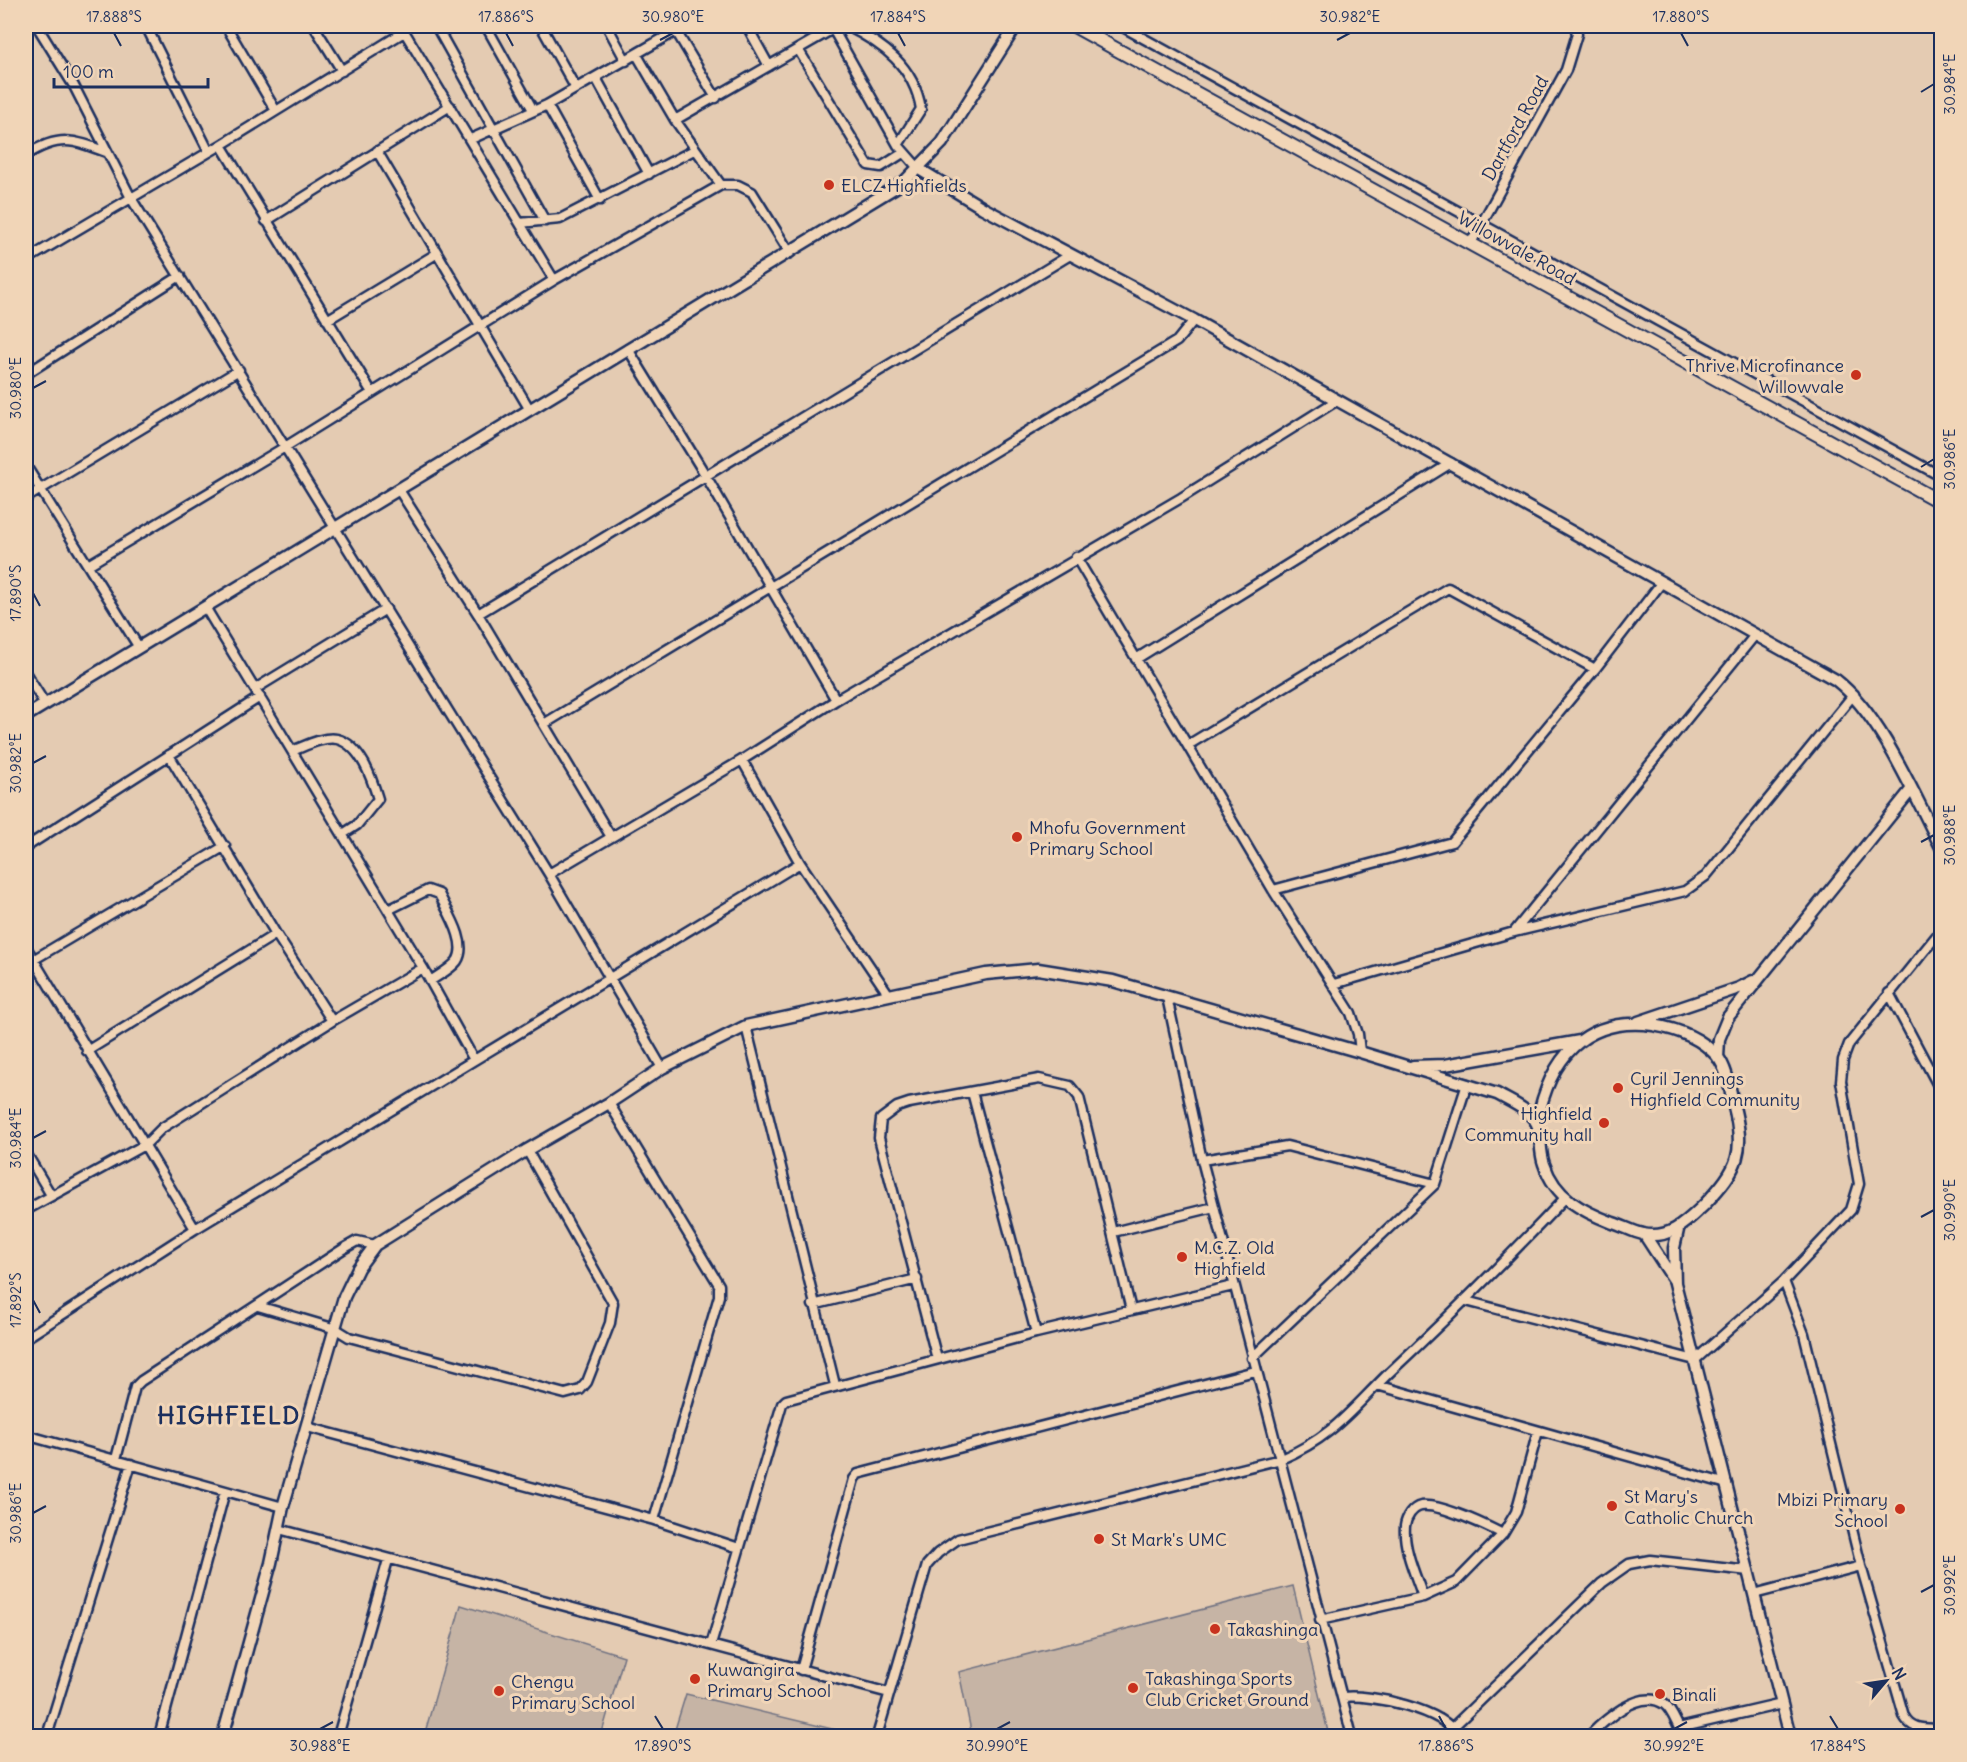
<svg xmlns="http://www.w3.org/2000/svg" width="1967" height="1762" viewBox="0 0 1967 1762" font-family="Delius,sans-serif">
	<style>
		.green { fill: #c6b4a5; stroke: #707282; stroke-width: 1.5 }
		.lines { fill: none; stroke-linecap: round; stroke-linejoin: round }
		.minor-casing { stroke: #1b2f5e; stroke-width: 13 }
		.tertiary-casing { stroke: #1b2f5e; stroke-width: 15 }
		.secondary-casing { stroke: #1b2f5e; stroke-width: 16 }
		.minor { stroke: #f1d5b7; stroke-width: 8 }
		.tertiary { stroke: #f1d5b7; stroke-width: 10 }
		.secondary { stroke: #f1d5b7; stroke-width: 12 }
		.ticks { fill: none; stroke: #1b2f5e; stroke-width: 2 }
		.poi-dot { fill: #c8321e; stroke: #f1d5b7; stroke-width: 2 }
		.labels { text-anchor: middle; dominant-baseline: central; stroke-width: 6; stroke-linejoin: round; paint-order: stroke }
		.street-label { font-size: 18px; fill: #1b2f5e; stroke: #f1d5b7 }
		.poi-label { font-size: 18px; fill: #1b2f5e; stroke: #f1d5b7; text-anchor: start }
		.district-label { font-size: 24px; font-weight: bold; letter-spacing: 1.5px; fill: #1b2f5e; stroke: #f1d5b7 }
		.neatline { fill: none; stroke: #1b2f5e; stroke-width: 2 }
		.ticks-label { font-size: 15px; text-anchor: middle; fill: #1b2f5e }
	</style>
	<rect width="100%" height="100%" fill="#e4cbb2"/>
	<filter id="ink" filterUnits="userSpaceOnUse"><feTurbulence type="fractalNoise" baseFrequency=".0167" numOctaves="2"/><feDisplacementMap in="SourceGraphic" scale="12" xChannelSelector="R" yChannelSelector="G"/><feConvolveMatrix kernelMatrix="1 2 1 2 8 2 1 2 1" color-interpolation-filters="sRGB"/></filter>
	<g filter="url(#ink)">
		<!-- green -->
		<path class="green" d="M1293,1586L1329,1736H972L959,1672Z
			M461,1605L624,1656L601,1736H424Z
			M686,1694L849,1733L848,1736H673Z"/>
		<g class="lines">
			<!-- minor casing -->
			<g class="minor-casing">
				<path id="minor" d="M37,26L74,86L131,198L549,874L662,1068
					M146,26L209,152
					M226,26L276,111
					M314,26L342,71
					M401,26L554,280
					M436,26L545,221
					M486,26L533,110
					M541,26L575,87
					M607,26L626,61
					M673,26L716,98
					M747,26L769,66
					M847,26C883,44 914,66 921,109L898,145
					M1121,26L1942,477
					M833,29L898,145L919,169
					M798,49L868,165L881,167L903,153
					M637,55L675,120L721,185
					M596,78L649,174
					M547,105L600,200
					M675,120L838,26
					M471,139L547,105L676,31
					M221,145L371,391
					M377,151L530,410
					M26,155C59,135 72,139 106,152
					M266,221L450,106
					M520,223L560,219L694,150
					M1471,243L1566,70L1577,34L1575,26
					M26,260L221,145L404,32
					M327,320L436,254
					M628,349L706,476L836,700
					M26,374L180,276
					M26,466L138,646
					M399,490L478,614L611,837
					M26,498L239,370
					M1076,557L1273,890L1351,1013L1358,1034L1360,1052
					M88,565L285,447L554,280L721,185H738L752,192L790,253
					M205,607L423,968L473,1058
					M478,614L1070,255
					M1136,659L1451,463
					M26,674L45,704
					M255,689L386,609
					M544,724L1177,341L1194,320
					M1188,745L1448,588L1595,669
					M292,751C305,746 324,736 337,739C361,745 372,779 378,799L357,825L343,834
					M169,755L276,934L332,1021
					M742,760L800,863L889,995
					M26,847L260,697
					M549,874L742,760L836,700L1181,498L1336,401
					M1273,890L1452,842L1595,669L1662,582
					M388,910L428,890L439,894C447,911 469,943 457,961C451,969 439,975 430,981
					M1514,932L1755,635
					M26,947L195,1229
					M33,960L225,846
					M1334,984L1514,932L1685,891L1706,876L1854,694
					M1889,993L1942,1093
					M1167,997L1202,1160L1352,1736
					M746,1026L835,1385
					M87,1051L276,934
					M972,1092L1036,1333
					M609,1103L719,1285V1296L654,1520
					M26,1153L51,1195
					M1202,1160L1287,1146L1435,1184
					M26,1210L146,1144L162,1128L332,1021L423,968
					M1113,1232L1214,1207
					M1784,1281L1804,1334L1861,1566L1904,1716C1912,1731 1926,1728 1942,1729
					M1466,1301L1695,1360L1784,1281L1851,1210L1859,1184L1841,1081L1843,1060L1849,1044L1942,929
					M813,1305L917,1279
					M258,1306L336,1329L349,1337L565,1394L580,1390L587,1382L610,1323L613,1303L527,1150
					M26,1338L195,1229L800,863
					M1252,1358L1435,1184L1467,1084
					M937,1359L879,1138L881,1119L897,1107L909,1103L1039,1079L1070,1086L1079,1097L1131,1310
					M1377,1385L1727,1484
					M307,1427L654,1520L739,1548
					M26,1435L283,1507
					M116,1459L135,1387L141,1381L343,1249L357,1241L375,1245
					M279,1529L889,1693
					M1754,1594L1861,1566
					M1423,1597C1416,1576 1403,1549 1405,1526C1406,1518 1412,1508 1421,1506C1439,1503 1487,1526 1503,1534
					M1320,1620L1423,1597L1456,1582L1503,1534L1516,1512L1538,1431
					M711,1645L782,1404L786,1400L1036,1333L1233,1286
					M801,1670L854,1479L858,1474L1255,1371
					M1343,1697C1372,1694 1443,1709 1458,1736
					M1453,1727L1602,1583L1629,1564L1650,1560L1749,1571
					M47,1736L131,1464
					M159,1736L225,1491
					M338,1736L388,1560
					M877,1736L927,1565L938,1553L958,1539L1281,1459C1333,1437 1351,1410 1390,1372C1450,1316 1508,1258 1565,1198
					M1589,1736C1605,1720 1640,1688 1664,1704C1671,1709 1675,1720 1679,1728
					M1681,1736L1679,1728L1782,1704"/>
			</g>
			<!-- tertiary casing -->
			<g class="tertiary-casing">
				<path id="tertiary" d="M919,169L983,208L1194,320L1836,680C1881,715 1915,797 1942,849
					M26,716L904,182L942,143L1016,26
					M1638,1022L1739,988L1753,981
					M1718,1058L1719,1039L1728,1017L1911,790
					M1413,1066L1445,1065L1580,1041
					M1678,1230L1674,1248L1675,1283L1790,1736
					M1644,1234L1674,1280
					M223,1736L271,1563L283,1507L344,1297L358,1268L375,1245L527,1150L609,1103L662,1068L746,1026L986,974L1038,969L1113,981L1360,1052L1497,1094C1509,1101 1531,1110 1537,1124C1542,1135 1539,1151 1544,1164C1555,1198 1582,1211 1613,1223C1623,1226 1633,1232 1643,1234C1670,1240 1687,1221 1705,1204C1739,1168 1746,1152 1733,1103C1730,1089 1727,1068 1717,1056C1700,1037 1678,1029 1653,1025C1584,1016 1549,1059 1537,1123"/>
			</g>
			<!-- secondary casing -->
			<g class="secondary-casing">
				<path id="secondary" d="M1074,26L1942,503"/>
			</g>
			<!-- minor -->
			<use href="#minor" class="minor"/>
			<!-- tertiary -->
			<use href="#tertiary" class="tertiary"/>
			<!-- secondary -->
			<use href="#secondary" class="secondary"/>
		</g>
	</g>
	<!-- ticks -->
	<path class="ticks" d="M114,33L121,46M506,33L513,46M898,33L905,46M1681,33L1688,46M660,40L673,33M1337,40L1350,33M1921,92L1934,84M33,388L46,381M1921,467L1934,459M33,593L40,606M33,763L46,756M1921,842L1934,835M33,1138L46,1131M1921,1217L1934,1210M33,1300L40,1313M33,1513L46,1506M1921,1592L1934,1585M655,1716L663,1729M1439,1716L1446,1729M1830,1716L1838,1729M320,1729L333,1722M997,1729L1010,1722M1674,1729L1687,1722"/>
	<!-- markers -->
	<g class="poi-dot">
		<circle cx="829" cy="185" r="6"/>
		<circle cx="1856" cy="375" r="6"/>
		<circle cx="1017" cy="837" r="6"/>
		<circle cx="1618" cy="1088" r="6"/>
		<circle cx="1604" cy="1123" r="6"/>
		<circle cx="1182" cy="1257" r="6"/>
		<circle cx="1612" cy="1506" r="6"/>
		<circle cx="1900" cy="1509" r="6"/>
		<circle cx="1099" cy="1539" r="6"/>
		<circle cx="1215" cy="1629" r="6"/>
		<circle cx="695" cy="1679" r="6"/>
		<circle cx="1133" cy="1688" r="6"/>
		<circle cx="499" cy="1691" r="6"/>
		<circle cx="1660" cy="1694" r="6"/>
	</g>
	<g class="labels">
		<!-- street labels -->
		<g class="street-label">
			<text transform="translate(1515 128) rotate(-61)">Dartford Road</text>
			<text transform="translate(1517 248) rotate(29)">Willowvale Road</text>
		</g>
		<!-- poi labels -->
		<g class="poi-label">
			<text x="841" y="185">ELCZ Highfields</text>
			<text x="1844" y="365" text-anchor="end">Thrive Microfinance<tspan x="1844" dy="21">Willowvale</tspan></text>
			<text x="1029" y="827">Mhofu Government<tspan x="1029" dy="21">Primary School</tspan></text>
			<text x="1630" y="1078">Cyril Jennings<tspan x="1630" dy="21">Highfield Community</tspan></text>
			<text x="1592" y="1113" text-anchor="end">Highfield<tspan x="1592" dy="21">Community hall</tspan></text>
			<text x="1194" y="1247">M.C.Z. Old<tspan x="1194" dy="21">Highfield</tspan></text>
			<text x="1624" y="1496">St Mary's<tspan x="1624" dy="21">Catholic Church</tspan></text>
			<text x="1888" y="1499" text-anchor="end">Mbizi Primary<tspan x="1888" dy="21">School</tspan></text>
			<text x="1111" y="1539">St Mark's UMC</text>
			<text x="1227" y="1629">Takashinga</text>
			<text x="707" y="1669">Kuwangira<tspan x="707" dy="21">Primary School</tspan></text>
			<text x="1145" y="1678">Takashinga Sports<tspan x="1145" dy="21">Club Cricket Ground</tspan></text>
			<text x="511" y="1681">Chengu<tspan x="511" dy="21">Primary School</tspan></text>
			<text x="1672" y="1694">Binali</text>
		</g>
		<!-- district labels -->
		<g class="district-label">
			<text x="229" y="1415">HIGHFIELD</text>
		</g>
	</g>
	<!-- margin -->
	<rect width="1967" height="1762" fill="none" stroke="#f1d5b7" stroke-width="66"/>
	<!-- north arrow -->
	<g transform="translate(1886 1681) rotate(61)" stroke="#f1d5b7" stroke-width="4.5" paint-order="stroke">
	<path d="M0-4.5L10 22L0 15L-10 22Z" fill="#1b2f5e"/>
	<text y="-9" font-size="16" font-weight="bold" text-anchor="middle" fill="#1b2f5e">N</text>
	</g>
	<!-- scale -->
	<path d="M54 78v9h154v-9" fill="none" stroke="#1b2f5e" stroke-width="3"/>
	<text x="63" y="78" font-size="18" fill="#1b2f5e" stroke="#f1d5b7" stroke-width="4.5" paint-order="stroke">100 m</text>
	<rect x="33" y="33" width="1901" height="1696" class="neatline"/>
	<g class="ticks-label">
		<text x="114" y="22">17.888°S</text>
		<text x="506" y="22">17.886°S</text>
		<text x="673" y="22">30.980°E</text>
		<text x="898" y="22">17.884°S</text>
		<text x="1350" y="22">30.982°E</text>
		<text x="1681" y="22">17.880°S</text>
		<text transform="translate(1950 84) rotate(-90)" y="5">30.984°E</text>
		<text transform="translate(16 388) rotate(-90)" y="5">30.980°E</text>
		<text transform="translate(1950 459) rotate(-90)" y="5">30.986°E</text>
		<text transform="translate(16 593) rotate(-90)" y="5">17.890°S</text>
		<text transform="translate(16 763) rotate(-90)" y="5">30.982°E</text>
		<text transform="translate(1950 835) rotate(-90)" y="5">30.988°E</text>
		<text transform="translate(16 1138) rotate(-90)" y="5">30.984°E</text>
		<text transform="translate(1950 1210) rotate(-90)" y="5">30.990°E</text>
		<text transform="translate(16 1300) rotate(-90)" y="5">17.892°S</text>
		<text transform="translate(16 1513) rotate(-90)" y="5">30.986°E</text>
		<text transform="translate(1950 1585) rotate(-90)" y="5">30.992°E</text>
		<text x="320" y="1751">30.988°E</text>
		<text x="663" y="1751">17.890°S</text>
		<text x="997" y="1751">30.990°E</text>
		<text x="1446" y="1751">17.886°S</text>
		<text x="1674" y="1751">30.992°E</text>
		<text x="1838" y="1751">17.884°S</text>
	</g>
</svg>
